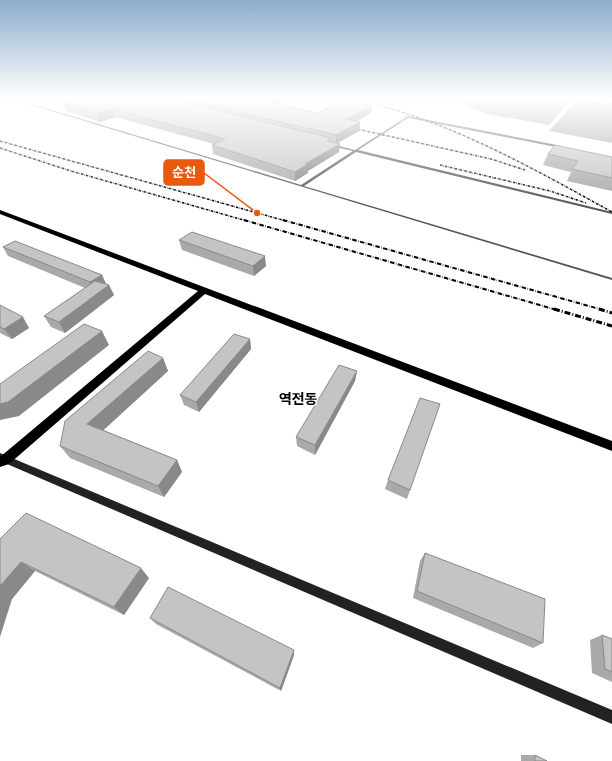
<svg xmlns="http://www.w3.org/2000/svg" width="612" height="761" viewBox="0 0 612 761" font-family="'DM Sans','Noto Sans KR',sans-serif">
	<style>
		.water { fill: #a3a3a3 }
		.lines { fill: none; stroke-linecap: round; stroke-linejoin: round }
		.lane { fill: #555; fill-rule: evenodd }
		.secondary { fill: #222; fill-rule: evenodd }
		.primary { fill: #000; fill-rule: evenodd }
		.rail-far2 { stroke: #000; stroke-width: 1.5; stroke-dasharray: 2.5 1 0.5 1; stroke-linecap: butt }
		.rail-far1 { stroke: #000; stroke-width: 2; stroke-dasharray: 4.5 1.5 0.5 1.5; stroke-linecap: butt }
		.rail { stroke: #000; stroke-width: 3; stroke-dasharray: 6 2 1 2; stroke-linecap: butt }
		.wall { fill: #a9a9a9 }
		.shaded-wall { fill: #898989 }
		.building { fill: #c4c4c4; stroke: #898989 }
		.labels { text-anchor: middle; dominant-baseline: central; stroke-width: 3; stroke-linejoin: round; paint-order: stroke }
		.quarter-label { font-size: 14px; font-weight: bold; fill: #000; stroke: #fff }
		.leader { fill: none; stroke: #e8590c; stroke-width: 1.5 }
		.callout-dot { fill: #e8590c; stroke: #fff; stroke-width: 1.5 }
		.callout { fill: #e8590c; stroke: #e8590c; stroke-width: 1.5 }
		.callout-label { font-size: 13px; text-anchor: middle; font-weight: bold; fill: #fff }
	</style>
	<rect width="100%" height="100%" fill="#fff"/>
	<!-- water -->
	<path class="water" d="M471,98H567L571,99L549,125L488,114L463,104Z
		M578,99L612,103V143L549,131Z"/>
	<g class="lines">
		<!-- lane -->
		<path class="lane" d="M8,98H12L301,185L353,151L331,146V144L355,150L408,116L562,146L561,148L408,118L358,150L612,212V214L356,152L304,186L612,278V280Z"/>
		<!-- secondary -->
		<path class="secondary" d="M0,453L612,710V724L0,461Z"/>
		<!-- primary -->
		<path class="primary" d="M0,210L612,441V451L205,294L9,464L0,467V457L198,291L0,214Z"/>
		<!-- rail-far2 -->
		<path class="rail-far2" d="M378,105C462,128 536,170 612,212
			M348,127L491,159L525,170
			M0,141L286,221
			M0,148L71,171L247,221
			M440,165L550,191L586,203"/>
		<!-- rail-far1 -->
		<path class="rail-far1" d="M244,220L557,310
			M283,220L603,310"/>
		<!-- rail -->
		<path class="rail" d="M554,309L612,326
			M599,309L612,313"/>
	</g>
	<!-- wall -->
	<path class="wall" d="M21,98H42L31,101Z
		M62,98H296L280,105L318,113H371L356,122H360L359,131L337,143L340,144L339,152L308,171V173L295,181L213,154L212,145L214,144L115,117L100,122L66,111L63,104L64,103Z
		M548,154L612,157V191L567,181L571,172L543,165Z
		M179,240L266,266L254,276L182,250Z
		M3,247L102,275L106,284L109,285L114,295L65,333L51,327L44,316L85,288L8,256Z
		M0,305L29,328L12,339L0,333Z
		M250,339L251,349L199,412L184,405L180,395Z
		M163,358L168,371L103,430L177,460L182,472L164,497L70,458L60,446Z
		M357,371L355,381L315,455L297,446L296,437Z
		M388,480L410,490L407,499L385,489Z
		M0,539L149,578L124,615L35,571L12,599Z
		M425,553L543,643L533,648L413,598L420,561Z
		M150,618L294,650V655L281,691L156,624Z
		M602,635L612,639V682L592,673L590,640Z
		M521,755H535L547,761H521Z"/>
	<!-- shaded-wall -->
	<path class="shaded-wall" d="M30,98H42L31,101Z
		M67,98H99L64,104L63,99Z
		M277,98H296L268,110V102Z
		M372,106L371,113L345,127L346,119Z
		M113,109L115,117L100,122L97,114Z
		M360,122L359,131L336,144V135Z
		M340,144L339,152L308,171V173L295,181V172L305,164Z
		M265,256L266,266L254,276L253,266Z
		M102,275L106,284L94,292L90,282Z
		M109,285L114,295L65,333L59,322Z
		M23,317L29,328L12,339L4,329Z
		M102,331L109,345L19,416L0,420V404Z
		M250,339L251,349L199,412L196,402Z
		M163,358L168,371L96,437L87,424Z
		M357,371L355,381L315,455V445Z
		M177,460L182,472L164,497L158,486Z
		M21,562L35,571L12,599L0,637V586Z
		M141,568L149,578L124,615L114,607Z
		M294,650V655L281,691L280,688Z"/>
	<!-- building -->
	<path class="building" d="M82,98H167L331,138L327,141L340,144L305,164H308L295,172L212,145L225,139L113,109L97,114L63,104Z
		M179,98H277L268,102L318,113L345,100L372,106L346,119L360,122L336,135Z
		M555,145L612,157V178L572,169L578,161L548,154Z
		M192,232L265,256L253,266L179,240Z
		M15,241L102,275L90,282L3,247Z
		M95,281L109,285L59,322L44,316Z
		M0,305L23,317L4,329L0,327Z
		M84,324L102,331L8,402L0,404V384Z
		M234,334L250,339L196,402L180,395Z
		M148,351L163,358L87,424L177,460L158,486L60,446L65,421Z
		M339,365L357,371L315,445L296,437Z
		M420,398L440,404L410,490L388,480Z
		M26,513L141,568L114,607L21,562L0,586V539Z
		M425,553L545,599L543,643L417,591Z
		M168,587L294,650L280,688L150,618Z
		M602,635L612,639V672L605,669Z
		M535,755L547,761H535Z"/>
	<!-- sky -->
	<linearGradient id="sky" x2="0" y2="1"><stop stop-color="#8cadcc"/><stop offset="0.48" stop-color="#fff"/><stop offset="1" stop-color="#fff" stop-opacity="0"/></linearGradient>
	<rect width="612" height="205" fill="url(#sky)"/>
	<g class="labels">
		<!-- quarter labels -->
		<g class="quarter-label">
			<text x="298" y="399">역전동</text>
		</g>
	</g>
	<!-- callouts -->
	<path class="leader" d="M257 213L204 173"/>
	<circle class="callout-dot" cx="257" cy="213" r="4"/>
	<rect class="callout" x="164" y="160" width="40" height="25" rx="4"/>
	<g class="callout-label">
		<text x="184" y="177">순천</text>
	</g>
</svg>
